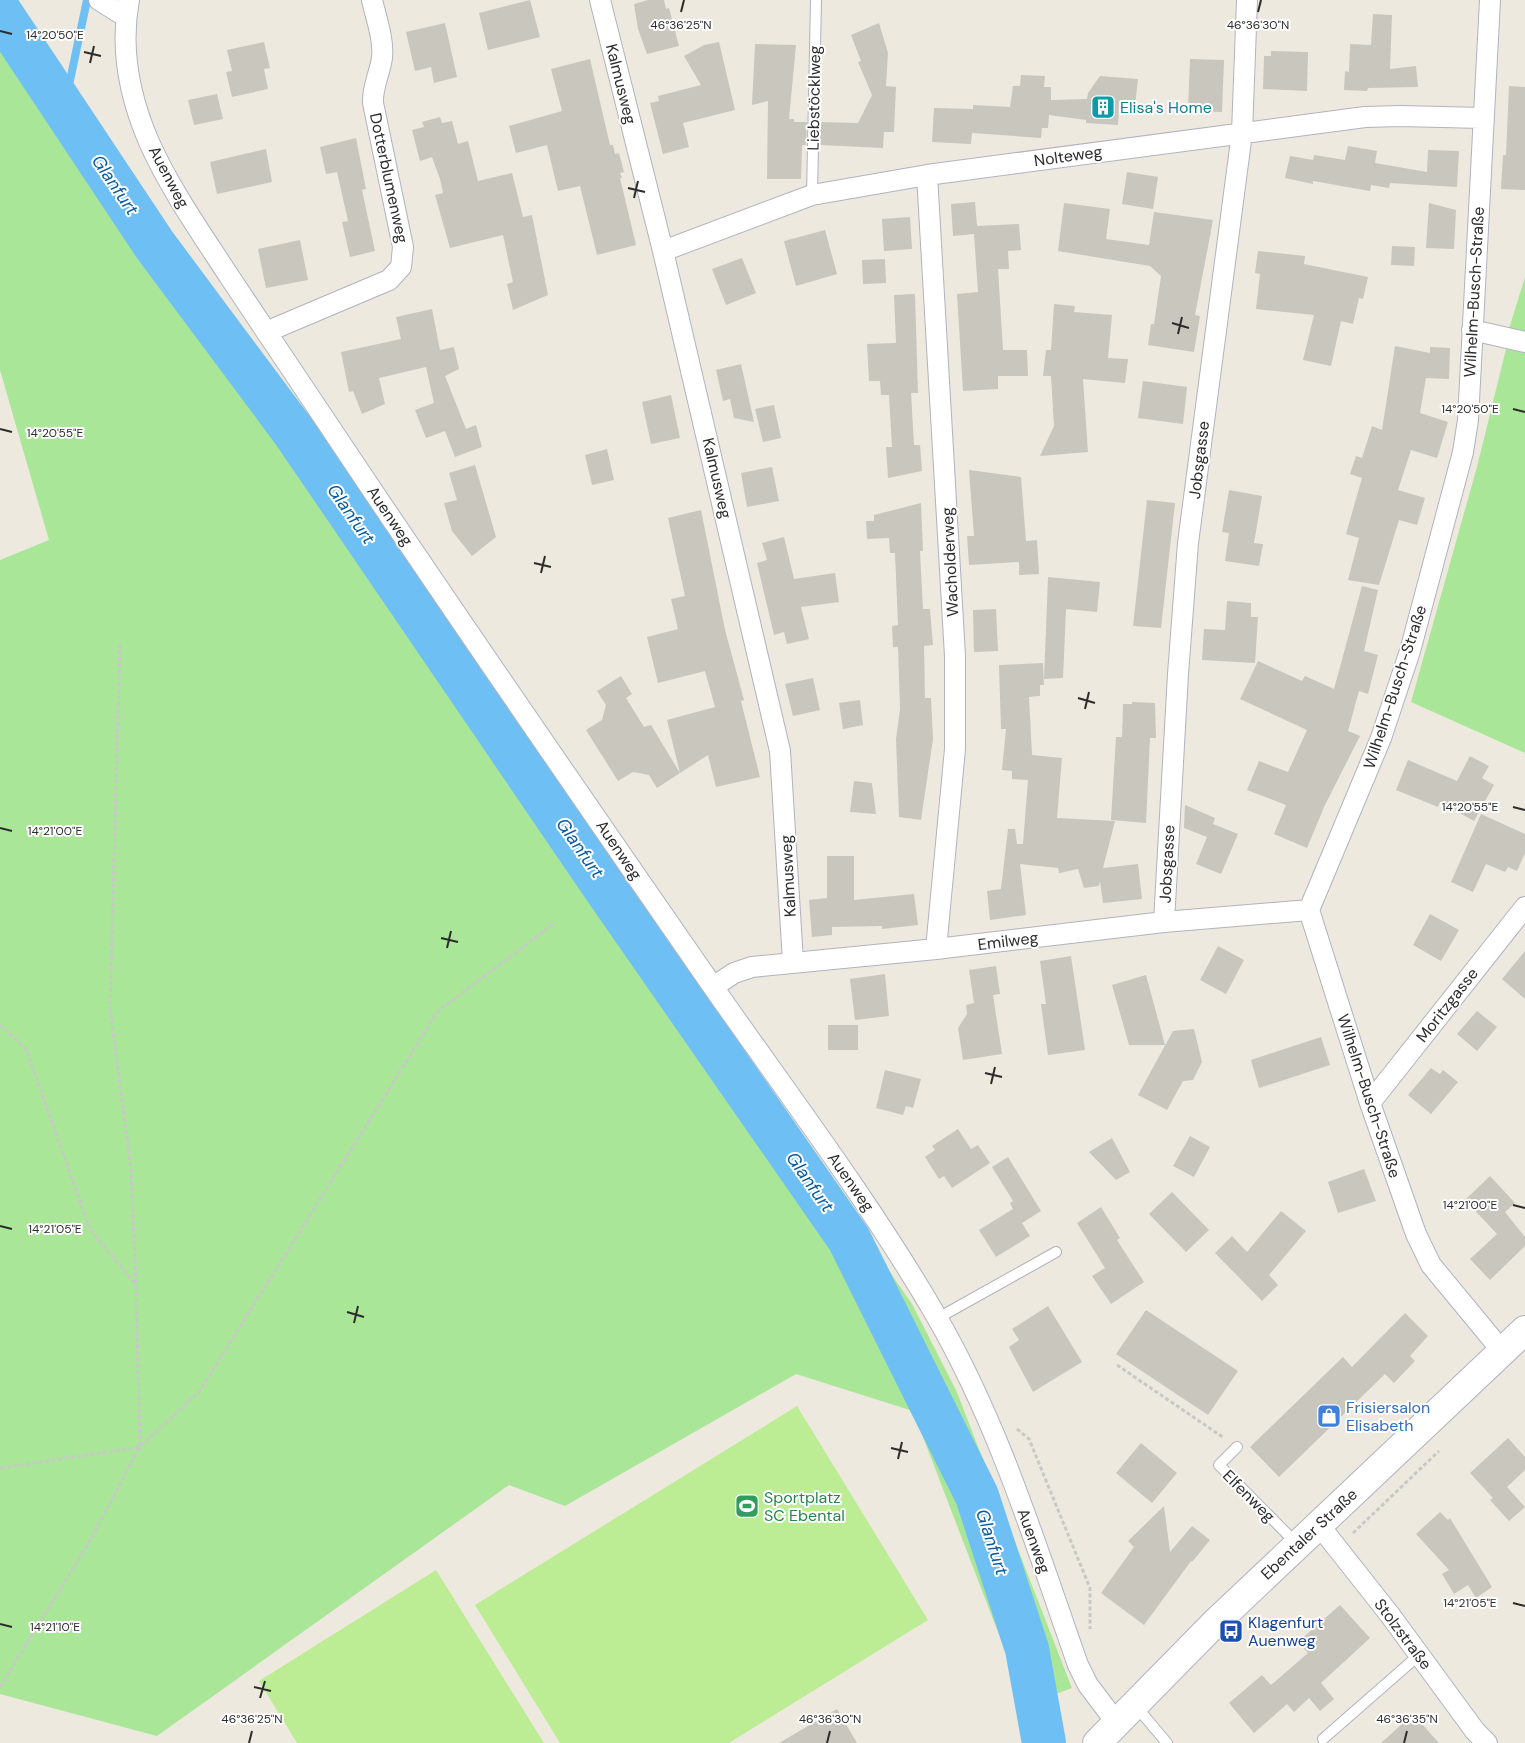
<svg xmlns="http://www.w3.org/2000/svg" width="1525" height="1743" viewBox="0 0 1525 1743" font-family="'DM Sans',sans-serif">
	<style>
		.green { fill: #a9e698 }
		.pitch { fill: #bced94 }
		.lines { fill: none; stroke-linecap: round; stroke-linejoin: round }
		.stream { stroke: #6ebff3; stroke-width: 8 }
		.river { stroke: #6ebff3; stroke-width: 44 }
		.building { fill: #c9c6bd }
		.service-casing { stroke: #b2b2c0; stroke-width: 12 }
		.minor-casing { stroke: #b2b2c0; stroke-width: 22 }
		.secondary-casing { stroke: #b2b2c0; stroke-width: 30 }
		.path { stroke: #c8c8c8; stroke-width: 3; stroke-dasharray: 4 2.5; stroke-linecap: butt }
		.service { stroke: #fff; stroke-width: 10 }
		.minor { stroke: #fff; stroke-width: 20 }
		.secondary { stroke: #fff; stroke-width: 28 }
		.ticks { fill: none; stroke: #2c2c2c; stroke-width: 2 }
		.labels { text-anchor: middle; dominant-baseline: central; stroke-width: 4; stroke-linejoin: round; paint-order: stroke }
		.street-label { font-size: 16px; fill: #2c2c2c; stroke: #fff }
		.culture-label { font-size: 16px; fill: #0d838f; stroke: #fff; text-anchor: start }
		.shop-label { font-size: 16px; fill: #366cbe; stroke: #fff; text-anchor: start }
		.leisure-label { font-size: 16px; fill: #27864d; stroke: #fff; text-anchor: start }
		.transit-label { font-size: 16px; fill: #164399; stroke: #fff; text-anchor: start }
		.water-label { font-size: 18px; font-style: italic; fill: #095ba2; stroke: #fff }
		.ticks-label { font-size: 12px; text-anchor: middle; fill: #2c2c2c; stroke: #fff; stroke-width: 4; stroke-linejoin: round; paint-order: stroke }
	</style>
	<rect width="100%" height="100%" fill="#eee9de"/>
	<!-- green -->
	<path class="green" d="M0,0H10L912,1304L956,1390L1072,1688L1026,1705L913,1411L796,1374L565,1506L509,1485L157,1736L0,1694V560L49,540L0,370Z
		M1525,277V333L1509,329Z
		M1506,349L1525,353V753L1411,702L1477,467Z"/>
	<!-- pitch -->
	<path class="pitch" d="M797,1406L928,1620L729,1743H560L475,1605Z
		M436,1570L544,1743H297L259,1681Z"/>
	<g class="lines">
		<!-- stream -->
		<path class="stream" d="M64,109L87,0"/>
		<!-- river -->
		<path class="river" d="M0,12L154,244L294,432L612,898L849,1239L977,1496L1027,1649L1044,1743"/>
	</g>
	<!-- building -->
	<path class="building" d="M530,0L540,37L488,50L479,13Z
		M648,0H664L666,9L669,8L679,46L647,54L638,29L634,4Z
		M1373,14L1392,15L1390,69L1416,66L1418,87L1368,88L1367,91L1344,90L1345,71L1349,72L1350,44L1371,45Z
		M445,23L457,77L434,83L431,67L415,71L406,32Z
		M879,23L888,53L886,86L896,87L894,132H884L883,148L820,145V122L858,123L872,95L858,62L861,61L851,35Z
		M264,42L270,68L264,69L268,89L232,97L226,72L232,71L227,50Z
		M719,42L735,110L683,123L689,147L663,154L650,103L659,101L658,96L701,85L684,56L704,45Z
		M755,44L796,45L789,119H794V122H807L806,145H802L801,179H767L768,101L752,105Z
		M1271,51L1308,52L1307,91L1263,89L1264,56H1271Z
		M590,59L610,145H613L615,154L619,153L624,172L620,173L622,178H620L636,245L597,255L580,186L558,191L547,145L516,153L509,126L562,111L551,69Z
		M1190,59L1224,60L1222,112L1188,111Z
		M1021,75L1045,76L1044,87H1051V100L1087,99L1088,93L1100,76L1138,79L1135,106L1119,105L1118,125L1086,123V120L1049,115L1048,128H1042L1041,138L972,133L971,144L932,142L934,108L973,109V105L1010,107L1013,86H1020Z
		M1509,86L1525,87V190L1501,189L1503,155H1506Z
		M217,94L223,119L194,125L188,100Z
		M440,117L442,123L452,121L458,144L468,141L478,181L512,173L523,217L532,215L548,295L513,310L507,284L513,282L503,235L450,248L435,195L443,193L440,179L432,157L420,161L412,130L424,127L422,122Z
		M356,138L366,189L362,190L375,251L350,257L342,222L348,221L337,172L326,174L320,147Z
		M1348,146L1377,151L1375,163L1427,172L1428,150L1459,151L1457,187L1390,183L1389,188L1371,185L1370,191L1313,181V184L1285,178L1290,156L1313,160L1314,155L1345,160Z
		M266,149L272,182L217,194L210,162Z
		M1127,172L1158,177L1153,209L1122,204Z
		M975,202L977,226L1019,224L1021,250L1008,251L1009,269H998L1003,350H1027L1028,376H998V389L963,391L957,294L978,292L974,234L953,236L951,204Z
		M1064,203L1110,209L1106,239L1149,245L1154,212L1213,220L1195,315L1200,316L1194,352L1148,345L1151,324H1154L1161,276L1150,266L1058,251Z
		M1429,203L1456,210L1454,249L1426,248Z
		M910,217L912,249L884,251L882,219Z
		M825,230L837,274L796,286L784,241Z
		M300,240L308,280L266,288L258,249Z
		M1392,246L1415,247L1414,266L1391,265Z
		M1258,251L1305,256L1304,264L1368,277L1363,299L1359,298L1353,324L1341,321L1331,366L1303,360L1314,315L1256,309L1260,274L1255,273Z
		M742,258L756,293L726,305L712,269Z
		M885,259L886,283L863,284L862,260Z
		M915,294L918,393H911L914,445H920L922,471L888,478L886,447H892L889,395H881L880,381H869L867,344L896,343L894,295Z
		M1054,304L1075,306L1074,312L1112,315L1108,358L1128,359L1125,383L1083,379L1088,452L1040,456L1054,426L1051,376H1043L1046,350H1051Z
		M432,309L440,350L454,347L459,369L445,376L466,429L476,425L482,447L455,457L445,431L426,438L415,410L434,403L426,367L379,378L385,404L362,414L353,391L349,392L341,352L401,339L396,317Z
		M1395,346L1430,353V347L1450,348L1449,379L1426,378L1420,413L1448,422L1437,458L1411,450L1398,490L1425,498L1417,525L1399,520L1379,585L1348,580L1359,538L1346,534L1362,478L1350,474L1356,456L1362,458L1372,426L1382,430Z
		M741,364L754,422L734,418L730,399L723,401L716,370Z
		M1143,381L1187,387L1183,424L1138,418Z
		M671,395L680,438L651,444L642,402Z
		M774,405L781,438L763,442L755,409Z
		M607,449L614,480L592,485L585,455Z
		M475,465L496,537L472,556L452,531L444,503L457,500L449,473Z
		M772,467L779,501L747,507L741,473Z
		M969,470L1021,477L1026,541L1037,540L1039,574L1019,575V562L969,565L967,536H974Z
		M1229,490L1262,496L1254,543L1263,544L1259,566L1225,561L1229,533L1222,532Z
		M1147,500L1175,503L1161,628L1133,626Z
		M921,503L923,551H920L923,609H930L933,645L924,646L925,698H931L933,739L921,820L899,817L896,739L900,709L898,647H893L892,626L898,625L895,553H890L889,538L867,539L866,521H874V515Z
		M701,510L725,630L744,700L741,701L760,777L716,787L708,755L680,773L667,720L715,707L705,671L658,683L647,637L678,629L671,599L685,596L668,518Z
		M784,537L794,579L835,573L839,602L801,607L809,639L787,644L784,632L774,635L757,563L767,560L762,543Z
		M1048,577L1100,582L1097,612L1066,609L1063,678L1044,679Z
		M1362,586L1378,590L1364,651L1378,655L1368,694L1359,691L1348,731L1360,736L1325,805L1307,848L1274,834L1286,805L1247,790L1259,761L1288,772L1307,730L1240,699L1258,661L1302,681L1305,676L1334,689Z
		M1227,601L1251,603V617H1258L1255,663L1202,660L1204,629L1225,630Z
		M996,609L998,651L974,652L973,610Z
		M1043,663L1044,685H1040V696L1029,697L1032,755L1062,758L1057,818L1115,821L1103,868L1138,864L1142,899L1103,903L1100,881L1099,886L1084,888L1078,869L1059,873L1058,868L1020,864L1026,915L990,920L987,891L1001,889L1008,829H1015L1017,844H1023L1028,780L1012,779V771L1002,770L1006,729H1001L999,665Z
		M621,676L632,694L626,698L644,727L651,725L680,773L657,788L649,775L633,772L618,781L586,730L602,720L606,705L597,691Z
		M813,678L820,710L793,716L785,684Z
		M860,700L863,725L843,729L839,703Z
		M1132,702L1155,703L1156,738H1150L1146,823L1111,820L1116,737H1122L1123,704H1132Z
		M1470,756L1489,766L1482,778L1494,785L1474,821L1440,802L1438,807L1396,790L1408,760L1457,781Z
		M854,781L872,783L876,814L850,812Z
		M1185,805L1215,818L1213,824L1238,834L1221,874L1196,864L1207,837L1184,828Z
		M1481,814L1525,834V853L1517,871L1508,867L1505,872L1486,864L1473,892L1451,882Z
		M827,856H854V900L914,894L918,925L882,929V926L832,927V935L812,937L809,900L827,898Z
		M1430,914L1459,930L1441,961L1413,945Z
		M1218,946L1244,960L1226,994L1200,980Z
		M1525,951V999L1502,979Z
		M1071,956L1085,1050L1048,1055L1041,1004H1046L1040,961Z
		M996,966L1000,994L993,995L1002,1054L963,1060L958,1028L967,1014L966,1005L974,1003L969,970Z
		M885,974L889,1016L855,1020L850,979Z
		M1146,975L1165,1045H1129L1112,985Z
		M1477,1011L1497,1027L1477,1051L1457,1034Z
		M828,1025H858V1050H828Z
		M1194,1029L1202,1062L1193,1080L1183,1081L1167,1110L1138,1095L1173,1031Z
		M1321,1037L1330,1065L1259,1088L1251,1060Z
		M1431,1068L1440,1074L1443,1070L1458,1082L1431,1114L1408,1095Z
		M885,1070L921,1079L913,1108L906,1106L903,1115L876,1108Z
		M958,1129L971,1149L978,1145L990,1163L952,1188L944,1176L939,1179L925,1157L935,1150L932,1146Z
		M1190,1136L1210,1147L1194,1177L1173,1166Z
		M1112,1138L1130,1172L1116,1180L1089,1152Z
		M1008,1157L1041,1211L1022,1223L1030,1236L996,1257L979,1230L1013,1209L1010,1203L1013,1201L992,1167Z
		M1364,1169L1376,1201L1338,1213L1328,1182Z
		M1490,1176L1515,1203L1505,1212L1525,1237V1246L1490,1280L1470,1259L1497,1234L1465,1200Z
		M1172,1192L1209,1230L1186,1252L1149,1214Z
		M1101,1207L1120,1238L1117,1240L1144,1282L1111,1304L1092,1276L1105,1268L1077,1223Z
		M1281,1211L1306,1231L1269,1275L1278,1285L1262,1301L1215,1253L1232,1236L1247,1252Z
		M1048,1306L1082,1362L1033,1392L1009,1347L1019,1340L1012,1329Z
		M1146,1310L1238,1371L1208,1415L1116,1354Z
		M1405,1313L1428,1336L1410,1356L1415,1361L1394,1383L1385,1374L1279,1477L1250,1447L1343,1357L1352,1367Z
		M1508,1438L1525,1457V1470L1507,1487L1525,1507L1509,1521L1490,1500L1493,1498L1470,1473Z
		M1141,1443L1177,1473L1152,1503L1116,1473Z
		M1164,1506L1170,1552L1192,1526L1210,1540L1192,1562L1191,1561L1144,1625L1101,1593L1134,1547L1128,1541Z
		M1440,1512L1448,1520L1450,1518L1492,1587L1476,1598L1468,1585L1454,1594L1442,1574L1449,1570L1416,1534Z
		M1340,1605L1370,1638L1321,1683L1334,1699L1320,1711L1309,1698L1294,1712L1287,1704L1254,1733L1229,1703L1262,1675L1271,1685L1308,1653L1298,1642Z
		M837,1709L857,1743H779Z
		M1413,1714L1439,1743H1381Z"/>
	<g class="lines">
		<!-- service casing -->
		<g class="service-casing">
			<path id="service" d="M812,195L816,0
				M938,1318L1056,1252
				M1237,1447L1219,1465L1297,1544
				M1135,1705L1167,1743
				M1323,1739L1419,1655"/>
		</g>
		<!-- minor casing -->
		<g class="minor-casing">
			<path id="minor" d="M99,0L126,17
				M129,0C120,48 130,98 149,142C170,189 201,233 229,276C269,335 308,395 348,454C467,632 589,808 711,984C787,1093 868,1199 935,1314C999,1424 1036,1546 1078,1665L1088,1685L1116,1722
				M600,0L663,251L780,751L793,962
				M1490,0L1468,420L1463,452L1410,651L1381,738L1309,910L1370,1103L1416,1234L1431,1265L1502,1351
				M927,175L955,656V749L936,949
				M663,251L812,195L927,175L1365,117L1400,116L1483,118
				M1472,330L1525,342
				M266,332L389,280L401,267L403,247L373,103C372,87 380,73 382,58C384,39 376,18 372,0
				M1164,922L1178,674L1188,543L1242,133L1247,0
				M713,987L734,973L752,967L936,949L1164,922L1309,910
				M1370,1103L1525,907
				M1319,1525L1390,1615L1475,1731L1487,1743"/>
		</g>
		<!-- secondary casing -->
		<g class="secondary-casing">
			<path id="secondary" d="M1097,1743L1214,1624L1525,1330"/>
		</g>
		<!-- path -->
		<path class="path" d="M0,1025L26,1049L90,1229L136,1285
			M1117,1365L1224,1438
			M1017,1429L1029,1439L1090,1588V1629
			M0,1468L140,1447L199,1392L438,1011L556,922
			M1353,1533L1439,1451
			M0,1687L88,1544L140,1447L136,1285L131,1169L110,1008L120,642"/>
		<!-- service -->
		<use href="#service" class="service"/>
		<!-- minor -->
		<use href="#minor" class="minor"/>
		<!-- secondary -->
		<use href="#secondary" class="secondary"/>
	</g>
	<!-- ticks -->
	<path class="ticks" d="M681,12L684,0M1258,12L1261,0M0,31L12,34M84,52L101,56M90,63L94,46M628,188L645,192M634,198L638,181M1172,323L1189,328M1178,334L1182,317M1513,409L1525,412M0,429L12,432M534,563L551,567M541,573L545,556M1078,698L1095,703M1085,709L1089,692M1513,807L1525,810M0,828L12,831M441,938L458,942M447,948L451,931M985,1073L1002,1077M991,1084L995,1067M1513,1205L1525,1208M0,1226L12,1229M347,1312L364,1317M354,1323L358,1306M891,1448L908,1452M898,1459L902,1442M1513,1603L1525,1606M0,1624L12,1627M254,1687L271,1691M260,1698L265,1681M249,1743L252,1731M827,1743L830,1731M1404,1743L1407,1731"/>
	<!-- icons -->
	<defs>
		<g id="building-square" transform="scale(1.25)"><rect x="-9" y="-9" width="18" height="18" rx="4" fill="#0f9aa8" stroke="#fff"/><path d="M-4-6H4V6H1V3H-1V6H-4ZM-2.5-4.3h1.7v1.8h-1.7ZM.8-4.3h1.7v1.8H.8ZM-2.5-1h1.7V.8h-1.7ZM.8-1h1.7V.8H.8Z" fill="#fff"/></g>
		<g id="shop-square" transform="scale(1.25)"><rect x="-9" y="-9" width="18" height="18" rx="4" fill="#3f7fe0" stroke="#fff"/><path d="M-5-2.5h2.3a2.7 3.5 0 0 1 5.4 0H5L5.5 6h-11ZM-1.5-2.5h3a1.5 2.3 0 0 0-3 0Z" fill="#fff"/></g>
		<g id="stadium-square" transform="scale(1.25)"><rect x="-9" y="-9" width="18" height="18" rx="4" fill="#2e9e5b" stroke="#fff"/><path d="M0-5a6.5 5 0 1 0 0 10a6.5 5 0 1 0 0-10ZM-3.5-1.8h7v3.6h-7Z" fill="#fff"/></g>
		<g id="bus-square" transform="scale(1.25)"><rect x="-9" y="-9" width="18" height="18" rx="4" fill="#1a4fb4" stroke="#fff"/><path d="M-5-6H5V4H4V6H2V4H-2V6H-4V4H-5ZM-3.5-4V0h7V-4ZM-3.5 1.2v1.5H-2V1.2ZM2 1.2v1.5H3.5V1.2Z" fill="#fff"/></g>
	</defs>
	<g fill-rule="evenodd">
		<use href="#building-square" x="1103" y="107"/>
		<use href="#shop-square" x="1329" y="1416"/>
		<use href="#stadium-square" x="747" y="1506"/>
		<use href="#bus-square" x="1231" y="1631"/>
	</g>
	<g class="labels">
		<!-- street labels -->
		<g class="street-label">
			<text transform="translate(621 84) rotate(76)">Kalmusweg</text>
			<text transform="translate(814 98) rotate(-89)">Liebstöcklweg</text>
			<text transform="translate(1068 156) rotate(-8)">Nolteweg</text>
			<text transform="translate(169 177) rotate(62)">Auenweg</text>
			<text transform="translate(389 178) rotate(78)">Dotterblumenweg</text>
			<text transform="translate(1474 292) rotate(-87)">Wilhelm-Busch-Straße</text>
			<text transform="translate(1199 460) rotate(-83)">Jobsgasse</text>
			<text transform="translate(717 478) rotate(77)">Kalmusweg</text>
			<text transform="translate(390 516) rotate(56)">Auenweg</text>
			<text transform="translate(950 562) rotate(-93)">Wacholderweg</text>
			<text transform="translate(1395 687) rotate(-72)">Wilhelm-Busch-Straße</text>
			<text transform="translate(619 850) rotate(56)">Auenweg</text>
			<text transform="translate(1167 864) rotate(-87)">Jobsgasse</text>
			<text transform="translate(788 876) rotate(-93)">Kalmusweg</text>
			<text transform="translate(1008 941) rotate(-7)">Emilweg</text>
			<text transform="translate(1447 1005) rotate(-52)">Moritzgasse</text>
			<text transform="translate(1369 1096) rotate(72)">Wilhelm-Busch-Straße</text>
			<text transform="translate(851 1182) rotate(55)">Auenweg</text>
			<text transform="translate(1249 1496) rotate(45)">Elfenweg</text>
			<text transform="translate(1309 1534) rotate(-43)">Ebentaler Straße</text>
			<text transform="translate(1034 1541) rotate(70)">Auenweg</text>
			<text transform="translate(1403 1634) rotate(53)">Stolzstraße</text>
		</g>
		<!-- culture labels -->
		<g class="culture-label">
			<text x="1120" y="107">Elisa's Home</text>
		</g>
		<!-- shop labels -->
		<g class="shop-label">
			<text x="1346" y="1407">Frisiersalon<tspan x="1346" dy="18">Elisabeth</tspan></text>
		</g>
		<!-- leisure labels -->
		<g class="leisure-label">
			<text x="764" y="1497">Sportplatz<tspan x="764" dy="18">SC Ebental</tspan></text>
		</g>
		<!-- transit labels -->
		<g class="transit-label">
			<text x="1248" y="1622">Klagenfurt<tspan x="1248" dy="18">Auenweg</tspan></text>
		</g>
		<!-- water labels -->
		<g class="water-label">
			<text transform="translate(115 185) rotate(56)">Glanfurt</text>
			<text transform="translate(351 514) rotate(55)">Glanfurt</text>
			<text transform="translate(580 848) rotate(55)">Glanfurt</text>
			<text transform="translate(810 1182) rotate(55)">Glanfurt</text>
			<text transform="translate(992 1542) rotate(72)">Glanfurt</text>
		</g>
	</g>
	<g class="ticks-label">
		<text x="681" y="29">46°36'25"N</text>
		<text x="1258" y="29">46°36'30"N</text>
		<text x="55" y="39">14°20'50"E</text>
		<text x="1470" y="413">14°20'50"E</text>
		<text x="55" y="437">14°20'55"E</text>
		<text x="1470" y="811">14°20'55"E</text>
		<text x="55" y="835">14°21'00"E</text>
		<text x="1470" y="1209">14°21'00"E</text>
		<text x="55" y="1233">14°21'05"E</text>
		<text x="1470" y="1607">14°21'05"E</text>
		<text x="55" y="1631">14°21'10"E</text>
		<text x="252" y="1723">46°36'25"N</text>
		<text x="830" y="1723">46°36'30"N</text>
		<text x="1407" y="1723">46°36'35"N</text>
	</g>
</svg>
